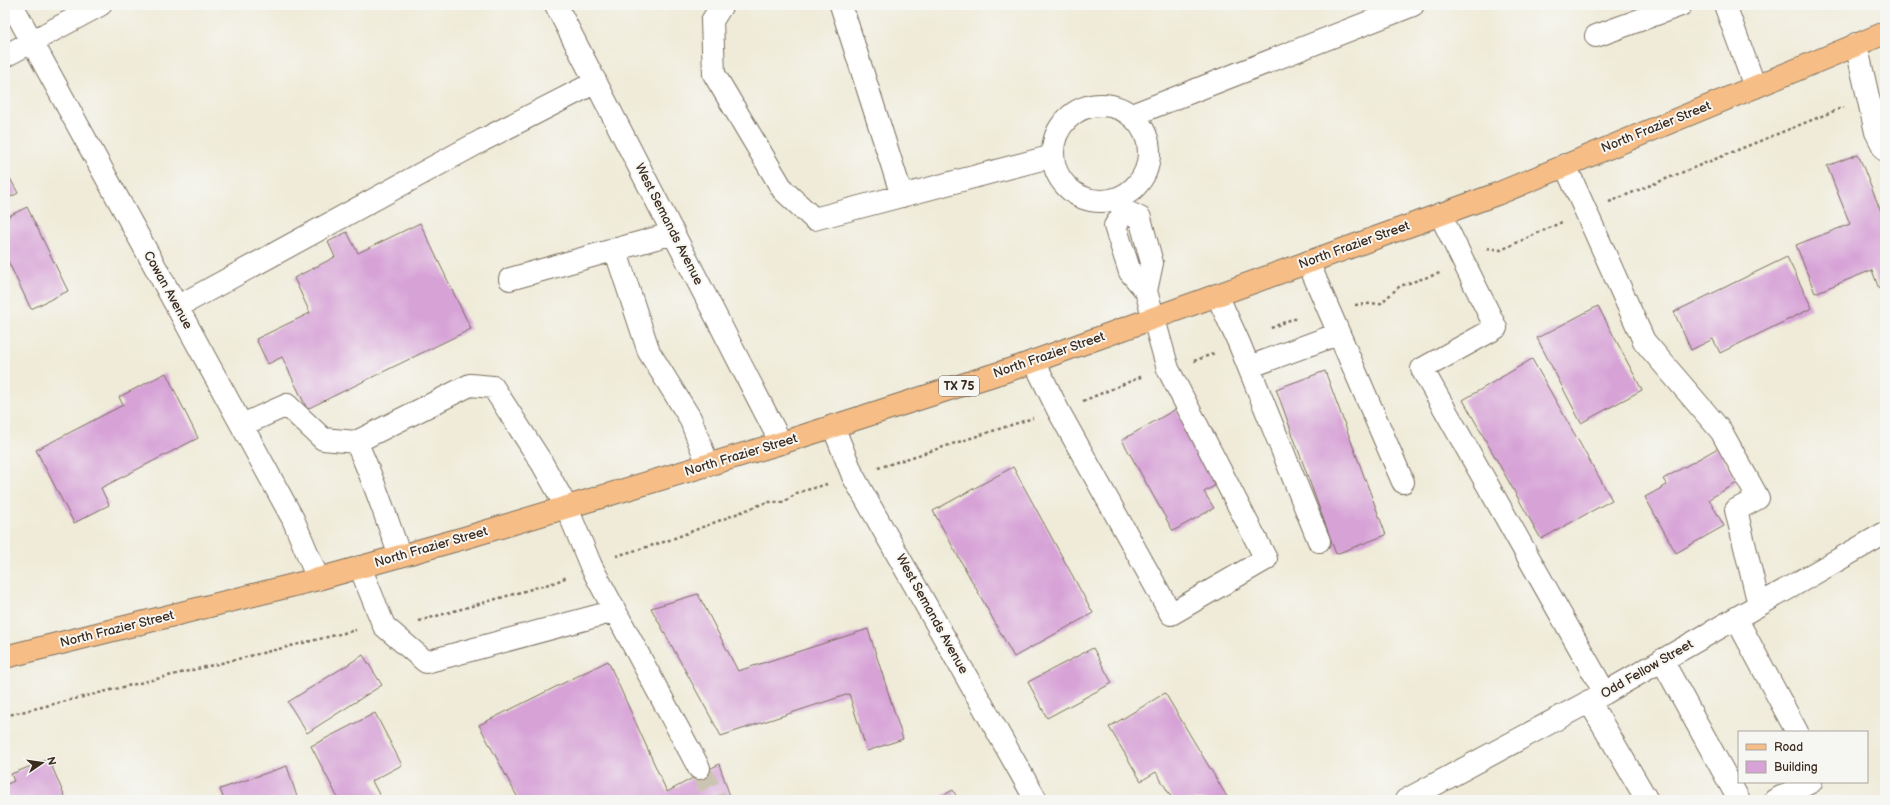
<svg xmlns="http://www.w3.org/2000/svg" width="1890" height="805" viewBox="0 0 1890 805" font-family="'Balsamiq Sans',sans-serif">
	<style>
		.building { fill: #d7a3d7 }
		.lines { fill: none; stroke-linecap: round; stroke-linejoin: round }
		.minor-tunnel { stroke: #cbc4b3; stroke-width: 22; stroke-dasharray: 22 11; stroke-linecap: butt }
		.minor-casing { stroke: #7a6e5f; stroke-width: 24 }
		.major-casing { stroke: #7a6e5f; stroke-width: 24 }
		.path { stroke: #7a6e5f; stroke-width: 2.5; stroke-dasharray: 3 3; stroke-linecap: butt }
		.minor { stroke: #fff; stroke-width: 22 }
		.major { stroke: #f6be86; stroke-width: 22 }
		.labels { text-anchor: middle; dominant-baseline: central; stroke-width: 4; stroke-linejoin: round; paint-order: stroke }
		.shield { fill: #f6f6f2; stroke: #73675e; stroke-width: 1 }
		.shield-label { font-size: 12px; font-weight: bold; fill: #3b2a1e }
		.street-label { font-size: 13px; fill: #3b2a1e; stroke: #f6f6f2 }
	</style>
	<rect width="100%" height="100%" fill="#f6f6f2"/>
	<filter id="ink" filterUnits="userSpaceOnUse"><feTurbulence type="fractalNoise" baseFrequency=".025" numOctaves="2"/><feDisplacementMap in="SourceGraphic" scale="8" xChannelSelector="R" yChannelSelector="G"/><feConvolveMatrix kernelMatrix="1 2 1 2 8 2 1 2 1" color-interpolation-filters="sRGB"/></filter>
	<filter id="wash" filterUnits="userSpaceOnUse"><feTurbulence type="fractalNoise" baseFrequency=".012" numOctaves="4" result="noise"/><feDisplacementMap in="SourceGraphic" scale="16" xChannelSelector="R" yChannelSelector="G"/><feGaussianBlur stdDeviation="0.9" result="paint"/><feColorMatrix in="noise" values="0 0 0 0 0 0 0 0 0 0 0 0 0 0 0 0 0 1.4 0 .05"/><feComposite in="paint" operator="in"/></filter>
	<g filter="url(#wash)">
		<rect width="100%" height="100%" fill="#efebd8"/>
		<g id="blocks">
			<!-- building -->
			<path class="building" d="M1858,154L1885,222V286L1879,289L1872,270L1815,293L1796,245L1850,224L1827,166Z
				M5,169L18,193L5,200Z
				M27,207L68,291L31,309L5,255V218Z
				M420,223L471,329L307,409L282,357L268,364L256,339L310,313L294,278L335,257L328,242L347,232L358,253Z
				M1787,257L1812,308L1720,353L1713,339L1691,350L1674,312Z
				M1598,306L1642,390L1581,423L1537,338Z
				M1532,359L1612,500L1541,539L1463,400Z
				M1325,371L1386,535L1336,554L1276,389Z
				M166,373L198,438L101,488L109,505L74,523L36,450L123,405L119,397Z
				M1176,409L1218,484L1204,492L1214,508L1173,531L1122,440Z
				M1718,448L1737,483L1709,499L1724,526L1676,553L1645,497L1667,485L1663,479Z
				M1013,467L1093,613L1014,657L933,511Z
				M698,594L738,671L868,629L903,739L867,751L849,694L721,736L651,608Z
				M1093,648L1112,683L1047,718L1028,682Z
				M363,655L382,685L307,733L288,702Z
				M608,661L667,792L719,764L731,799L519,800L479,725Z
				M1165,693L1229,800H1173L1156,772L1141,781L1109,727Z
				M375,713L402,765L372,781L382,800H339L311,746Z
				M49,759L66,800H5V785L14,781L11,774Z
				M287,766L298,800H224L220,789Z
				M953,790L958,800H935Z"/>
		</g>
	</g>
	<g filter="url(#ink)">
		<use href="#blocks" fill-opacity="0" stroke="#7a6e5f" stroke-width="1"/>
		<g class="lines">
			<!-- minor-tunnel -->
			<path class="minor-tunnel" d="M699,768L716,800"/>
			<!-- minor casing -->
			<g class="minor-casing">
				<path id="minor" d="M12,5L293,519L318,579
					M556,5L781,443
					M722,5L712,21L714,74L783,190L814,219L1053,156
					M841,5L902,196
					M1725,5L1755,87
					M1596,36L1681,5
					M1856,44L1876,132L1885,150
					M5,56L100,5
					M1053 153a48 48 0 1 1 96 0a48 48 0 1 1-96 0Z
					M1132,115L1413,5
					M1565,165L1644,341L1721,431L1758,498L1736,510L1759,605
					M1440,214L1496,328L1422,369L1605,693
					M615,249L649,352L690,418L708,465
					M1308,262L1403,482
					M510,279L674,233
					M1217,295L1239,343L1319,541
					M177,307L483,140L596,82
					M1034,361L1058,410L1171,614L1266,559L1168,369L1146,291L1130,272L1115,226L1125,211L1140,218L1152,263L1146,291
					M1249,367L1338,334
					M242,425L287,405L323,439L356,442
					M833,426L853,476L1036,800
					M400,556C386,518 374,479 356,442L470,385L493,387L542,463L567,508L591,566L699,768
					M360,567L384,626L426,662L615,611
					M1736,618L1797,732
					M1662,660L1739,800
					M1589,701L1647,800
					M1406,800L1605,693L1885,533
					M1775,800L1811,782"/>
			</g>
			<!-- major casing -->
			<g class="major-casing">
				<path id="major" d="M5,657L318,579L464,538L781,443L1018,367L1497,194L1885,33"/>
			</g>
			<!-- path -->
			<path class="path" d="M1609,202L1844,107
				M1487,248L1501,250L1562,222
				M1355,305L1381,303L1400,286L1440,273
				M1271,328L1292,319H1298
				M1194,361L1215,353
				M1083,401L1143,376
				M878,468L1033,418
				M616,556L667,541L767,502H784L797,493L827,484
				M419,621L556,582L567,577
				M5,716L356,630"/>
			<!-- minor -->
			<use href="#minor" class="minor"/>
			<!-- major -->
			<use href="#major" class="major"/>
		</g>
	</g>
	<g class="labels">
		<!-- shield labels -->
		<rect class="shield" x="939" y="376" width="40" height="20" rx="3"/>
		<g class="shield-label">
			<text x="959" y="386">TX 75</text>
		</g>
		<!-- street labels -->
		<g class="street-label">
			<text transform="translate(1656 127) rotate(-22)">North Frazier Street</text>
			<text transform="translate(669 224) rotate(63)">West Semands Avenue</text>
			<text transform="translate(1354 245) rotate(-20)">North Frazier Street</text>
			<text transform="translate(168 290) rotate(61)">Cowan Avenue</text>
			<text transform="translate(1049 355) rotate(-19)">North Frazier Street</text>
			<text transform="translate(741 455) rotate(-17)">North Frazier Street</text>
			<text transform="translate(431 547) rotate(-16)">North Frazier Street</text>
			<text transform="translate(932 614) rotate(61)">West Semands Avenue</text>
			<text transform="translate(117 629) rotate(-14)">North Frazier Street</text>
			<text transform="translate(1647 669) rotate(-30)">Odd Fellow Street</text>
		</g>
	</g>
	<!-- margin -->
	<rect width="1890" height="805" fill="none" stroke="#f6f6f2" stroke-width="20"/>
	<!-- legend -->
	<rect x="1738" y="731" width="130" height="52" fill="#f6f6f2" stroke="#aba49d"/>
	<rect x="1746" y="744" width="20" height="6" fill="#f6be86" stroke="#aba49d"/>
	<text x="1774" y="751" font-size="12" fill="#3b2a1e">Road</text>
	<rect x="1746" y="761" width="20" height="12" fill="#d7a3d7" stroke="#aba49d"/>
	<text x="1774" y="771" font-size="12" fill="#3b2a1e">Building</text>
	<!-- north arrow -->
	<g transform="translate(42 763) rotate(77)" stroke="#f6f6f2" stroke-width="3" paint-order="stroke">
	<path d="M0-3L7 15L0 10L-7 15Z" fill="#3b2a1e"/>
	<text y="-6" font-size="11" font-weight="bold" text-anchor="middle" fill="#3b2a1e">N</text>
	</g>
</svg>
